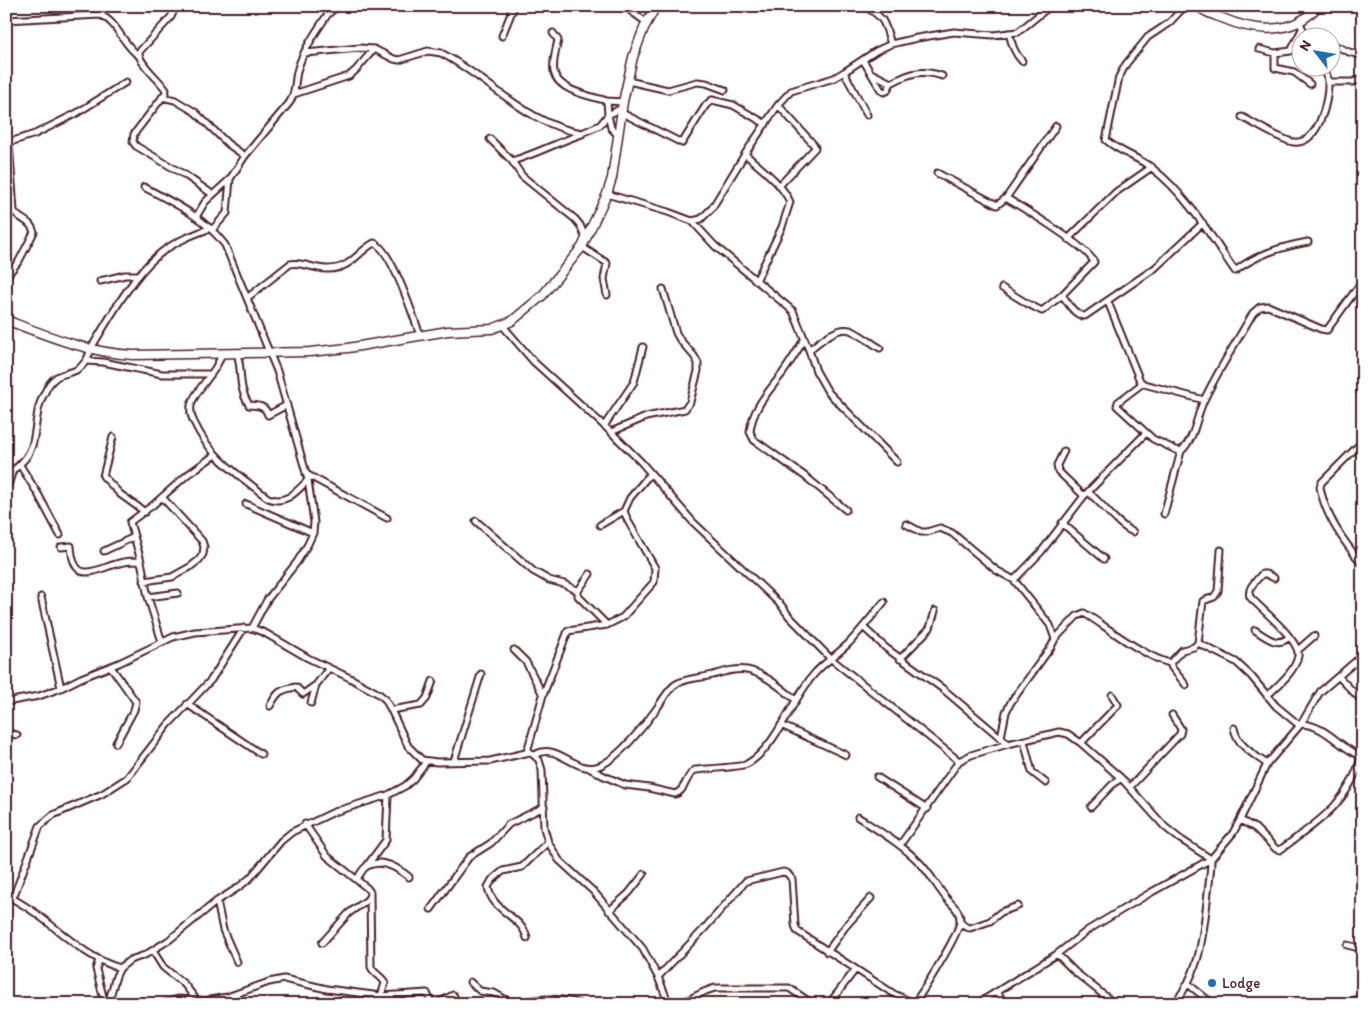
<svg xmlns="http://www.w3.org/2000/svg" width="1369" height="1010" viewBox="0 0 1369 1010" font-family="Itim,sans-serif">
	<style>
		.lines { fill: none; stroke-linecap: round; stroke-linejoin: round }
		.street-casing { stroke: #4a1f2b; stroke-width: 9 }
		.secondary-casing { stroke: #4a1f2b; stroke-width: 11 }
		.street { stroke: #fff; stroke-width: 5 }
		.secondary { stroke: #fff; stroke-width: 8 }
		.poi-dot { fill: #1f6fb2; stroke: #fff; stroke-width: 2 }
		.labels { text-anchor: middle; dominant-baseline: central; stroke-width: 4.5; stroke-linejoin: round; paint-order: stroke }
		.poi-label { font-size: 15px; fill: #4a1f2b; stroke: #fff; text-anchor: start }
	</style>
	<rect width="100%" height="100%" fill="#fff"/>
	<filter id="ink" filterUnits="userSpaceOnUse"><feTurbulence type="fractalNoise" baseFrequency=".02" numOctaves="2"/><feDisplacementMap in="SourceGraphic" scale="10" xChannelSelector="R" yChannelSelector="G"/><feConvolveMatrix kernelMatrix="1 2 1 2 8 2 1 2 1" color-interpolation-filters="sRGB"/></filter>
	<g filter="url(#ink)">
		<g class="lines">
			<!-- street casing -->
			<g class="street-casing">
				<path id="street" d="M176,6L171,17L139,52C138,63 159,79 166,90L165,94L134,134L133,142L136,146L185,175L212,194
					M624,6L646,22
					M1185,6L1169,23L1148,37L1126,64L1119,77L1106,140C1119,152 1138,157 1152,168C1187,195 1210,235 1235,271C1257,254 1281,247 1308,242
					M866,7C886,19 884,23 891,44
					M6,20L100,15C117,21 123,45 138,55
					M1300,23L1307,38
					M553,33L558,40C556,50 552,62 554,72C558,91 591,96 607,101
					M1009,33C1012,44 1014,53 1022,61
					M1305,33L1317,38
					M502,36L514,6
					M1332,44L1349,52L1363,56
					M1259,49L1275,53L1291,51L1302,29
					M305,53L360,48L374,49L394,59L399,60L428,51L441,53C489,78 527,125 582,133L600,125L608,115L607,101L623,102
					M1275,53V68L1294,72L1310,84
					M863,60L881,90L884,92L887,91L891,83C910,73 921,69 942,76
					M844,72L867,115
					M871,73L891,83
					M628,81L668,90L697,82L706,83L725,90
					M1328,82H1353L1363,78
					M294,94L349,76L356,70L374,49
					M162,97L175,100L195,112L228,144L245,156
					M778,105L814,145L815,148L780,185
					M622,113L682,143L706,105L712,100L733,105L766,124
					M1242,117C1254,123 1282,141 1294,142C1318,145 1329,101 1328,82C1328,76 1326,72 1323,68
					M618,135L611,128L608,115L622,108
					M490,139L512,161C536,154 558,142 582,134
					M7,143L35,134L77,113L126,82
					M745,154C761,169 781,182 790,202L782,227L756,281
					M512,161L522,176L575,219L580,225L586,239
					M937,173L997,205L1006,198L1056,126
					M144,187C174,203 204,217 225,245L277,371L308,480L314,522L313,533L308,544L297,562L267,600L252,628
					M607,194L668,212L692,221L701,219L712,208L745,154L778,105L791,91L834,78L844,72L876,51L891,44L917,38L954,32L993,35L1018,32L1050,6
					M196,217L205,202L230,179L245,156L290,102C297,89 294,81 298,68C304,49 317,30 328,14L334,9L341,6
					M692,221L715,246L793,311L809,350L816,371L828,392L897,462
					M212,230L227,213L230,179
					M1068,239L1116,192L1152,167
					M582,247L607,263L604,279L607,295
					M6,277L19,261L34,232C30,219 20,221 14,211L9,142
					M100,281L125,275H139
					M1002,288L1028,304L1042,311L1062,295L1094,262C1088,247 1023,208 1006,198
					M1062,295C1068,302 1074,316 1085,316L1155,268L1203,223
					M247,298L290,264C302,261 315,270 328,269C351,269 357,252 374,243C391,248 414,318 420,335
					M1108,302L1140,381L1144,384L1204,400
					M503,326L534,362L611,432L641,462L693,522L781,605L789,616L830,658L959,761
					M804,340C797,351 790,363 782,374C768,392 752,409 750,432L754,440L806,477L846,510
					M809,350C819,342 837,326 850,330C857,332 873,344 880,348
					M222,353C217,372 200,384 192,402C189,410 191,417 195,424C210,457 240,476 268,498C286,505 296,492 308,480
					M237,353C243,371 237,386 249,405C258,406 265,405 268,415L287,405
					M86,361L103,362L162,374H211
					M1143,383L1118,402L1117,406L1153,439L1176,450L1181,451C1196,438 1196,415 1205,398C1219,369 1237,341 1253,313L1260,307L1268,306L1321,329L1327,330L1363,280
					M1360,392L1363,394
					M604,426L634,382L643,347
					M611,432L646,417L685,409L690,402L698,371V363L694,356L680,340L676,333L663,289
					M113,437L103,476L120,494L145,512
					M1363,441L1321,483L1320,487C1325,516 1344,542 1363,565
					M1064,451L1057,465L1058,471L1084,496
					M20,465L38,494L60,535
					M6,472C14,470 17,468 22,462C35,449 34,434 37,417C38,409 41,399 45,392C57,365 73,380 85,362C89,357 90,350 93,345C110,317 133,276 157,256C173,242 192,235 211,228
					M306,474L387,518
					M6,492L13,470
					M1088,492C1103,504 1116,524 1133,532
					M246,504L313,533
					M1164,514L1181,451
					M476,521L533,571L549,580L564,584L578,591
					M1062,523L1104,559
					M906,524L921,532H927L940,528L952,533L996,570L1014,580L1050,625L1055,639L1051,647L1011,702L1006,712L1001,737
					M600,525L624,511
					M61,547L71,546C74,590 99,566 124,562C130,561 135,561 141,561
					M104,551L134,537
					M590,574L578,591V596L607,625
					M1014,580L1041,552L1084,496L1146,433
					M144,581L172,577L190,567L199,560L203,554L204,547L202,541L162,497
					M41,597L61,688
					M148,597L178,593
					M863,627L886,648L943,689L1008,744
					M1255,630C1266,637 1278,648 1289,637
					M1055,639L1077,616L1084,613C1107,627 1146,658 1170,663
					M162,642L148,597L141,561L130,522L153,505L187,475L215,455
					M1198,643L1236,662L1251,676L1276,706L1299,725
					M514,650L526,662L543,695
					M1298,650L1314,636
					M900,659L930,628L935,611
					M1170,663L1182,650L1194,647L1198,643L1203,601L1214,597L1218,591L1221,550
					M1170,663L1172,668L1186,685
					M111,667L136,702L134,710L116,743
					M1339,677L1363,702
					M1267,696C1278,685 1295,672 1298,656C1301,641 1261,609 1250,597C1247,588 1256,581 1262,574H1266L1274,578
					M6,702L39,696L61,688L81,678L119,663L173,637L195,632L252,628L265,633L308,658L350,678L379,694L385,699L391,710L408,746L422,760L437,762L490,761L530,752L539,760L542,770L544,828L548,842L559,860L594,892L643,949L658,977L669,1004
					M311,703L316,685L329,668
					M187,704L261,754
					M270,706C278,691 280,690 296,687L303,694L316,685
					M391,710L421,705L427,698L433,681
					M1301,724C1327,725 1340,749 1363,757
					M781,725L846,755
					M1234,728C1237,745 1253,754 1267,764
					M6,733L17,735
					M1024,741L1032,772L1046,783
					M1081,743L1118,705L1112,695
					M527,752L543,695L568,631L607,625L623,617L654,582L655,568L628,521L624,511L630,498L650,474
					M535,755C557,741 575,775 599,766C618,759 645,725 657,708C663,700 668,689 676,684C686,678 701,678 713,675C723,672 736,668 747,670C764,673 781,688 795,699
					M454,761L481,674
					M589,768L602,775L625,785L649,788L675,794C686,791 685,776 695,770C703,769 743,767 747,764C777,747 791,700 815,673C825,662 838,654 849,643C861,630 872,616 884,602
					M877,777L927,809
					M1130,787L1180,734L1181,729L1172,715
					M1091,807L1112,785L1121,778
					M858,817C879,831 901,844 919,862C930,873 937,887 947,899C953,906 960,910 960,920C961,931 923,992 914,1003
					M1240,820L1255,828L1276,849L1280,850C1316,823 1349,804 1361,757
					M305,824L327,856L367,888L370,892V895L367,900L349,913L322,943
					M900,845L959,761L971,755L1008,744L1059,732L1068,734L1081,743L1121,778L1165,827L1180,839L1211,859C1211,874 1208,888 1207,902C1202,941 1200,972 1174,1004
					M366,867L386,840L388,795
					M357,879C360,875 362,869 367,866C382,858 398,868 409,877
					M6,895C19,902 31,909 42,918C67,937 89,959 120,968
					M370,896L371,967C374,974 382,976 385,983L381,996
					M13,898L40,826L53,815L102,794L127,778L168,725L211,680L244,628
					M217,901L223,930L237,962
					M431,909L469,857L491,843L509,824L544,807
					M609,911L629,893L644,874
					M961,923L966,927L970,928L990,921L1001,912L1018,906
					M527,938C522,916 492,912 488,887L492,880L503,871L522,867L548,842
					M1347,945L1363,949
					M153,951L163,967L184,984L199,1003
					M827,952L845,927L871,898
					M1057,954L1075,972L1115,1004
					M99,960L96,969L105,1004
					M658,977L703,930L746,881L783,872L787,873L792,879L795,925L797,931L894,994L916,1004
					M470,982L480,991L494,993L513,1004
					M1188,984L1213,1004
					M996,992L1006,1004
					M198,1002L227,997L269,982L284,979L327,989L381,996L427,993L432,1004
					M108,1004L116,976L120,968L130,960L145,955L169,940L217,901L239,887L250,878L281,841L292,832L334,812L388,795L405,786L413,779L426,762
					M162,1004L178,999L195,1000
					M436,1004L453,995L458,1004
					M518,1004C538,997 559,998 580,1004
					M679,1004L706,991L715,988H789L813,1004
					M829,1004L855,970
					M977,1004L1057,954L1088,930L1150,893L1211,859L1233,833L1240,820L1267,764L1301,724L1320,692L1363,655
					M1346,1004L1363,996"/>
			</g>
			<!-- secondary casing -->
			<g class="secondary-casing">
				<path id="secondary" d="M1198,6C1205,13 1214,15 1222,18C1255,32 1293,36 1318,6
					M6,320C48,336 89,353 133,355L310,352L348,348L448,331L492,329L512,321L542,296L582,247L607,194L612,178L623,102L633,57L644,28L656,6"/>
			</g>
			<!-- street -->
			<use href="#street" class="street"/>
			<!-- secondary -->
			<use href="#secondary" class="secondary"/>
		</g>
	</g>
	<!-- markers -->
	<circle class="poi-dot" cx="1212" cy="983" r="5"/>
	<g class="labels">
		<!-- poi labels -->
		<g class="poi-label">
			<text x="1222" y="983">Lodge</text>
		</g>
	</g>
	<!-- margin -->
	<rect width="1369" height="1010" fill="none" stroke="#fff" stroke-width="25"/>
	<rect x="12" y="12" width="1344" height="985" fill="none" stroke="#4a1f2b" stroke-width="2" filter="url(#ink)"/>
	<!-- north arrow -->
	<g transform="translate(1316 52) rotate(301)"><circle r="24" fill="#ffffff" stroke="#b7a5aa"/>
	<path d="M0-4L9 19L0 12L-9 19Z" fill="#1f6fb2"/>
	<text y="-8" font-size="14" font-weight="bold" text-anchor="middle" fill="#4a1f2b">N</text>
	</g>
</svg>
